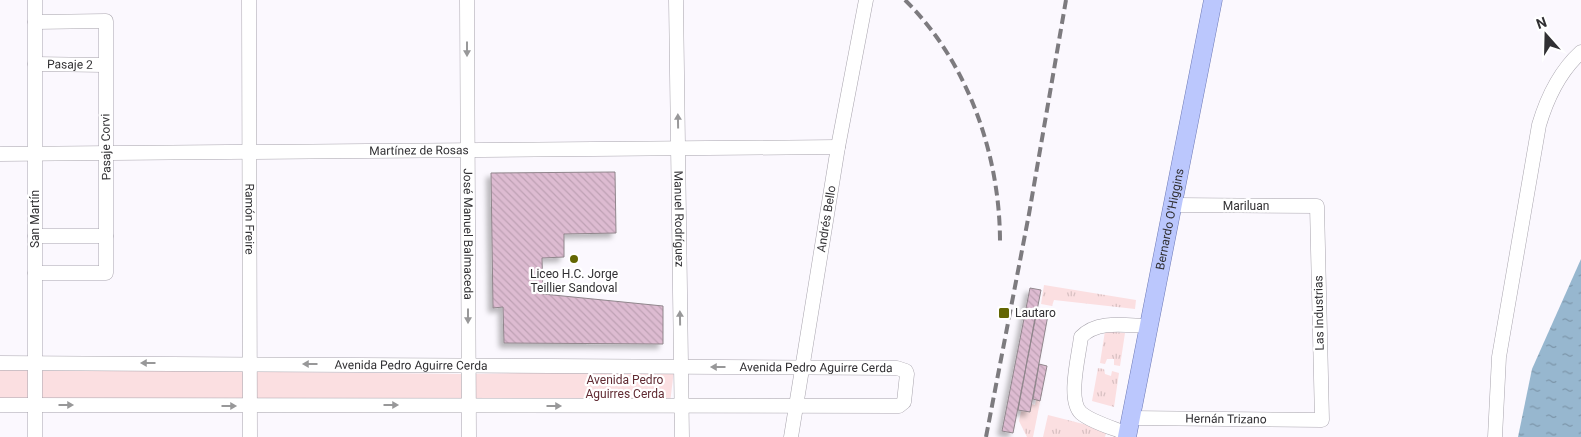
<svg xmlns="http://www.w3.org/2000/svg" width="1581" height="437" viewBox="0 0 1581 437" font-family="Roboto,sans-serif">
	<style>
		.grass { fill: url(#grass-tufts) }
		.park { fill: #fbdfe1 }
		.water { fill: url(#water-ripples) }
		.building { fill: url(#building-back-hatch); stroke: #90868c; filter: url(#shadow) }
		.lines { fill: none; stroke-linecap: round; stroke-linejoin: round }
		.minor-casing { stroke: #a8a4ad; stroke-width: 15 }
		.major-casing { stroke: #6d79b5; stroke-width: 19 }
		.minor { stroke: #fff; stroke-width: 14 }
		.major { stroke: #bbc7fd; stroke-width: 18 }
		.rail { stroke: #7d7b7f; stroke-width: 4; stroke-dasharray: 10 5; stroke-linecap: butt }
		.oneway { fill: #989899 }
		.poi-dot { fill: #636602; stroke: #fff; stroke-width: 2 }
		.labels { text-anchor: middle; dominant-baseline: central; stroke-width: 4.5; stroke-linejoin: round; paint-order: stroke }
		.street-label { font-size: 12px; fill: #313033; stroke: #fff }
		.poi-label { font-size: 12px; fill: #313033; stroke: #fff }
		.park-label { font-size: 12px; fill: #612b33; stroke: #fff }
	</style>
	<defs>
		<pattern id="grass-tufts" width="24" height="20" patternUnits="userSpaceOnUse" patternTransform="scale(1.25)"><rect width="24" height="20" fill="#fbdfe1"/><path d="M3 7l-1-3M5 7V3M7 7l1-3M15 17l-1-3M17 17v-4M19 17l1-3" fill="none" stroke="#d8c0c2"/></pattern>
		<pattern id="water-ripples" width="26" height="14" patternUnits="userSpaceOnUse" patternTransform="scale(1.25)"><rect width="26" height="14" fill="#97b7cf"/><path d="M2 4q2-2 4 0t4 0M15 11q2-2 4 0t4 0" fill="none" stroke="#7c95a9"/></pattern>
		<pattern id="building-back-hatch" width="6" height="6" patternUnits="userSpaceOnUse" patternTransform="scale(1.25)"><rect width="6" height="6" fill="#ddbbd1"/><path d="M-1 5l2 2M0 0l6 6M5-1l2 2" fill="none" stroke="#bea1b4"/></pattern>
		<filter id="shadow"><feDropShadow dx="-4.5" dy="4.5" stdDeviation="2.5" flood-color="#0004"/></filter>
	</defs>
	<rect width="100%" height="100%" fill="#fbf8fe"/>
	<!-- grass -->
	<path class="grass" d="M1044,285L1136,300L1135,309L1054,300L1052,306L1041,304Z
		M1105,331L1125,333L1120,366L1114,365V359H1107L1105,364L1100,363Z
		M1098,368L1104,369L1105,374L1111,376L1112,371L1119,373L1114,407L1092,401Z
		M1038,391L1042,392L1033,437H1027L1019,421L1023,402L1035,405Z
		M1048,415L1107,430L1105,437H1043Z"/>
	<!-- park -->
	<path class="park" d="M0,369L466,374L674,370L670,403L0,399Z"/>
	<!-- water -->
	<path class="water" d="M1581,259V437H1518L1532,369Z"/>
	<!-- building -->
	<path class="building" d="M615,172L616,233L564,234V257L542,258L543,294L663,306V344L504,343L503,307L493,308L491,173Z
		M1030,288L1041,290L1013,433L1002,431Z
		M1036,313L1048,315L1030,412L1018,410Z
		M1039,364L1047,366L1040,401L1033,399Z"/>
	<g class="lines">
		<!-- minor casing -->
		<g class="minor-casing">
			<g id="minor">
				<path d="M35,0V437"/>
				<path id="s1" d="M249,0L250,437"/>
				<path id="s2" d="M467,0L469,437"/>
				<path id="s3" d="M676,0L682,437"/>
				<path d="M35,22L106,21V273H35"/>
				<path id="s4" d="M35,64L104,65"/>
				<path id="s5" d="M0,154L838,147"/>
				<path d="M35,236H106"/>
				<path id="s6" d="M0,363L897,368L906,371L907,374L904,402L899,406L0,405"/>
				<path id="s7" d="M1131,418L1322,420L1317,206L1175,205"/>
				<path d="M1128,434C1114,428 1093,423 1081,413C1067,400 1079,355 1081,337C1098,319 1128,326 1150,326"/>
				<path id="s8" d="M791,437L838,147L866,0"/>
				<path d="M1495,437L1499,357L1539,125C1547,98 1559,72 1581,52"/>
			</g>
		</g>
		<!-- major casing -->
		<g class="major-casing">
			<g id="major">
				<path id="s9" d="M1127,437L1213,0"/>
			</g>
		</g>
		<!-- minor -->
		<use href="#minor" class="minor"/>
		<!-- major -->
		<use href="#major" class="major"/>
		<!-- rail -->
		<path class="rail" d="M905,0C968,62 1000,155 1000,242
			M986,437L1029,214L1066,0"/>
	</g>
	<!-- one-way arrows -->
	<defs><path id="oneway-solid" d="M-6-.8H1V-3.2L6.5 0L1 3.2V.8H-6Z" transform="scale(1.25)"/></defs>
	<g class="oneway">
		<use href="#oneway-solid" transform="translate(467 49) rotate(90)"/>
		<use href="#oneway-solid" transform="translate(678 121) rotate(-91)"/>
		<use href="#oneway-solid" transform="translate(468 316) rotate(90)"/>
		<use href="#oneway-solid" transform="translate(680 318) rotate(-91)"/>
		<use href="#oneway-solid" transform="translate(148 363) rotate(-180)"/>
		<use href="#oneway-solid" transform="translate(310 364) rotate(-180)"/>
		<use href="#oneway-solid" transform="translate(718 367) rotate(-180)"/>
		<use href="#oneway-solid" transform="translate(66 405)"/>
		<use href="#oneway-solid" transform="translate(391 405)"/>
		<use href="#oneway-solid" transform="translate(229 406)"/>
		<use href="#oneway-solid" transform="translate(554 406)"/>
	</g>
	<!-- markers -->
	<g class="poi-dot">
		<circle cx="574" cy="259" r="5"/>
		<rect x="998" y="307" width="12" height="12" rx="2.5"/>
	</g>
	<g class="labels">
		<!-- street labels -->
		<g class="street-label">
			<text stroke="none"><textPath href="#s4" startOffset="35">Pasaje 2</textPath></text>
			<text transform="translate(106 147) rotate(-91)">Pasaje Corvi</text>
			<text stroke="none"><textPath href="#s5" startOffset="419">Martínez de Rosas</textPath></text>
			<text x="1246" y="206">Mariluan</text>
			<text stroke="none"><textPath href="#s8" startOffset="221">Andrés Bello</textPath></text>
			<text transform="translate(35 219) rotate(-90)">San Martín</text>
			<text stroke="none"><textPath href="#s1" startOffset="219">Ramón Freire</textPath></text>
			<text stroke="none"><textPath href="#s3" startOffset="219">Manuel Rodríguez</textPath></text>
			<text stroke="none"><textPath href="#s9" startOffset="222">Bernardo O'Higgins</textPath></text>
			<text stroke="none"><textPath href="#s2" startOffset="234">José Manuel Balmaceda</textPath></text>
			<text transform="translate(1319 313) rotate(-91)">Las Industrias</text>
			<text stroke="none"><textPath href="#s6" startOffset="411">Avenida Pedro Aguirre Cerda</textPath></text>
			<text stroke="none"><textPath href="#s6" startOffset="816">Avenida Pedro Aguirre Cerda</textPath></text>
			<text stroke="none"><textPath href="#s7" startOffset="95">Hernán Trizano</textPath></text>
		</g>
		<!-- poi labels -->
		<g class="poi-label">
			<text x="574" y="274">Liceo H.C. Jorge<tspan x="574" dy="14">Teillier Sandoval</tspan></text>
			<text x="1015" y="313" text-anchor="start">Lautaro</text>
		</g>
		<!-- park labels -->
		<g class="park-label">
			<text x="625" y="380">Avenida Pedro<tspan x="625" dy="14">Aguirres Cerda</tspan></text>
		</g>
	</g>
	<!-- north arrow -->
	<g transform="translate(1546 35) rotate(340)" stroke="#ffffff" stroke-width="4" paint-order="stroke">
	<path d="M0-4L9 19L0 12L-9 19Z" fill="#313033"/>
	<text y="-8" font-size="14" font-weight="bold" text-anchor="middle" fill="#313033">N</text>
	</g>
</svg>
